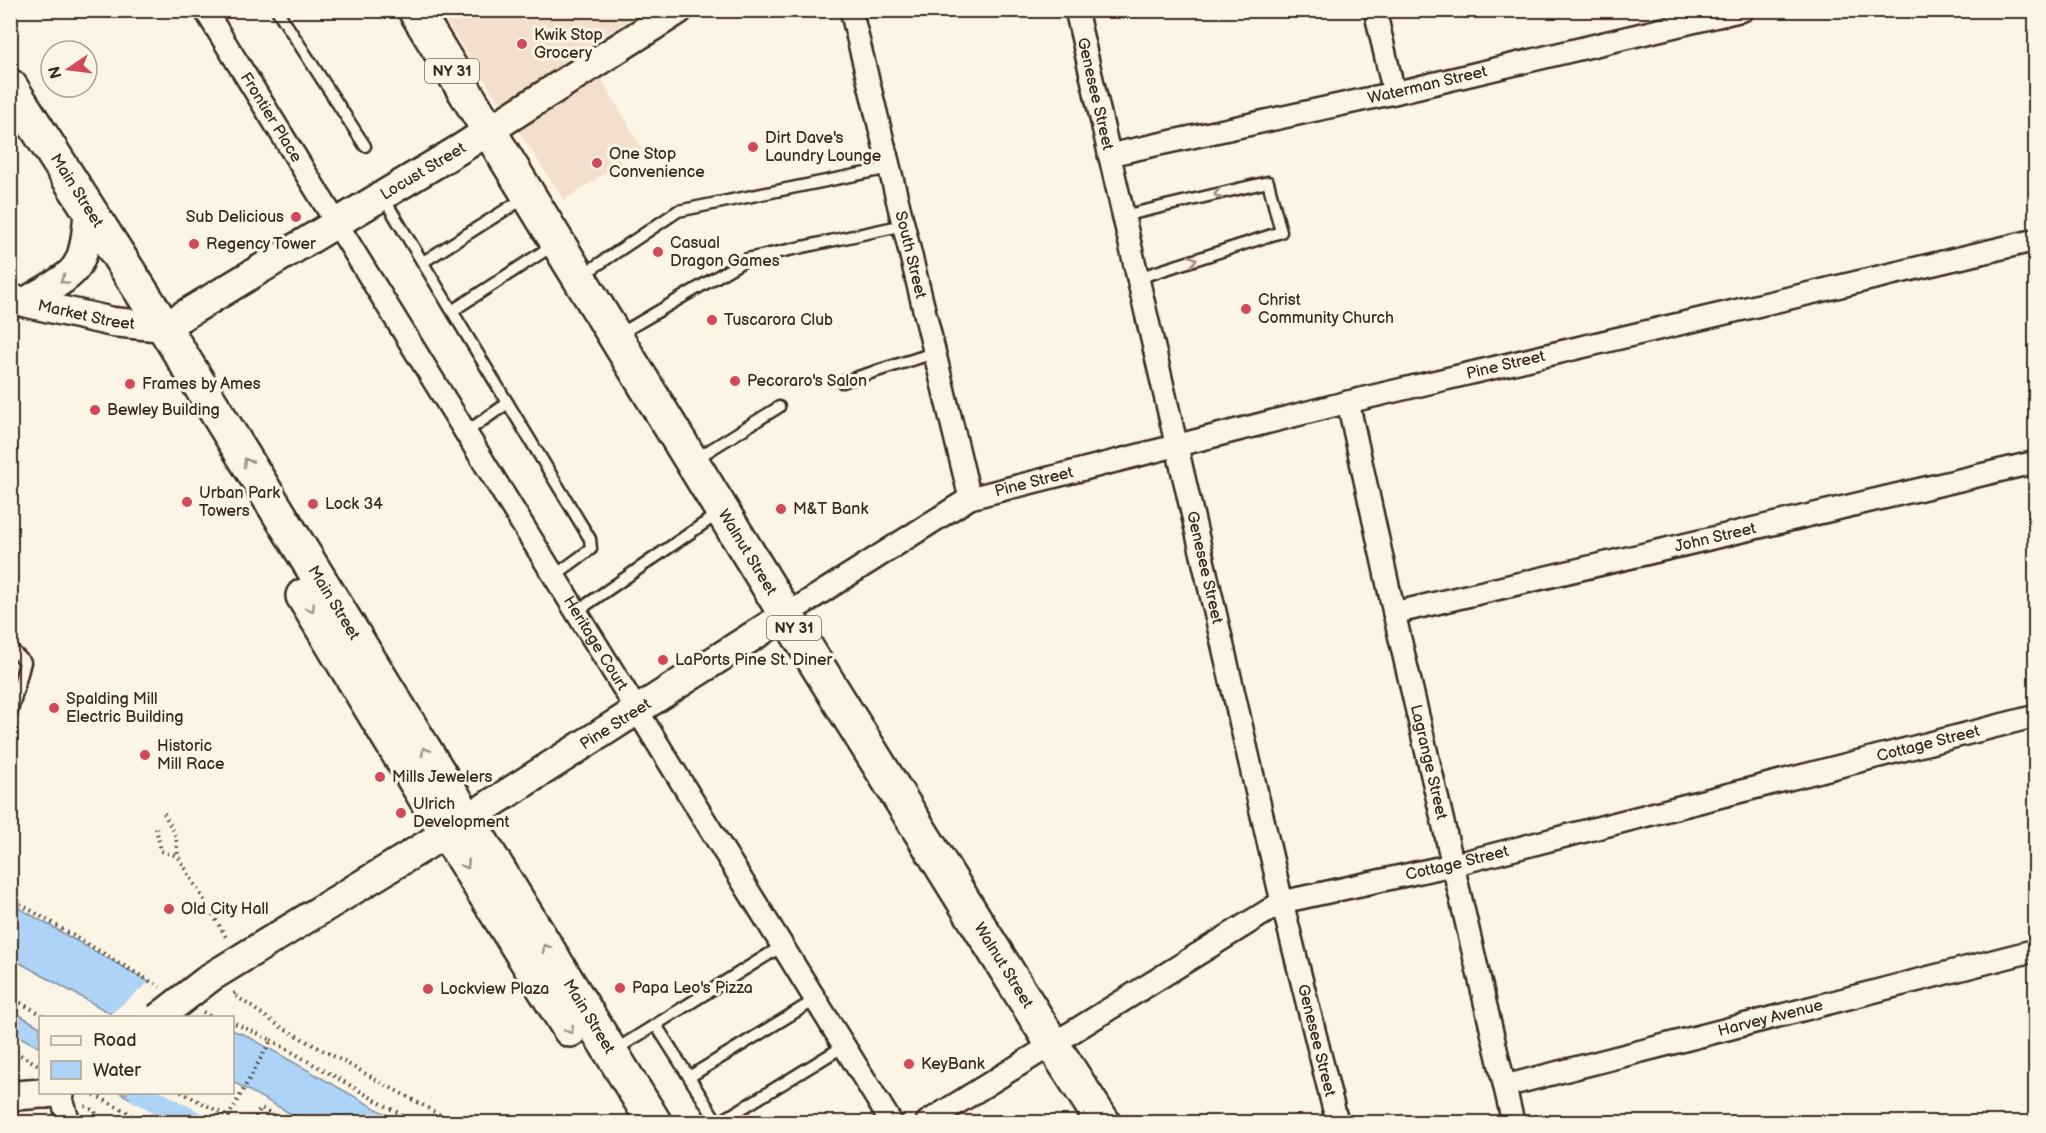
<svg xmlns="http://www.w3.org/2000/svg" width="2046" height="1133" viewBox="0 0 2046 1133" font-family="'Balsamiq Sans',sans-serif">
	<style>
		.built { fill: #f3dfcc }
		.water { fill: #add4f7; stroke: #7f90a0; stroke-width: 1.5 }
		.pier { fill: #fcf5e5 }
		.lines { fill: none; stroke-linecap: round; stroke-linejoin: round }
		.canal { stroke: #add4f7; stroke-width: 22 }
		.lane-casing { stroke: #3b2a1e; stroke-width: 15 }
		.street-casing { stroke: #3b2a1e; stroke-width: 26 }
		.secondary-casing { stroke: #3b2a1e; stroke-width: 33 }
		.primary-casing { stroke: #3b2a1e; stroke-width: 38 }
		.highway-casing { stroke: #3b2a1e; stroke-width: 38 }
		.path { stroke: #3b2a1e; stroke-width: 4; stroke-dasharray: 1.5 4.5; stroke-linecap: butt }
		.lane { stroke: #fcf5e5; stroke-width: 10 }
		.street { stroke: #fcf5e5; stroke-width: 21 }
		.secondary { stroke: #fcf5e5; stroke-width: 28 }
		.primary { stroke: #fcf5e5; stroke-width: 33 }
		.highway { stroke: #fcf5e5; stroke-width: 33 }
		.secondary-bridge-casing { stroke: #3b2a1e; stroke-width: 33; stroke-linecap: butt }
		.secondary-bridge { stroke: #fcf5e5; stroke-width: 28 }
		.oneway { stroke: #9c9082 }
		.poi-dot { fill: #d1495b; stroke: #fcf5e5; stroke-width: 2 }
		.labels { text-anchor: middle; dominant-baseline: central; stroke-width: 6; stroke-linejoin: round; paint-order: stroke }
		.shield { fill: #fcf5e5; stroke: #75675a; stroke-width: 1.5 }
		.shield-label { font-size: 15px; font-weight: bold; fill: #3b2a1e }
		.poi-label { font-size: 16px; fill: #3b2a1e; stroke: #fcf5e5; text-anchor: start }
		.street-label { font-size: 16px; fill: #3b2a1e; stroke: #fcf5e5 }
	</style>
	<rect width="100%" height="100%" fill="#fcf5e5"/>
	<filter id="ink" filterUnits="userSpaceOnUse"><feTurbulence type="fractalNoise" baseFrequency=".0167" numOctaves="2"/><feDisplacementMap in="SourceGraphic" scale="12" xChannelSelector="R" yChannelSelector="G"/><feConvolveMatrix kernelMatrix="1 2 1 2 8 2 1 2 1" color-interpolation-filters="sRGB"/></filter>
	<g filter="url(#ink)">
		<!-- built -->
		<path class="built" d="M439,11H632L636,16L584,48L642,149L564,200Z"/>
		<!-- water -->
		<path class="water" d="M10,903L211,1017H117L11,958Z
			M11,1010L40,1027V1048L11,1032Z
			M232,1030L245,1035L400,1122H306L233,1082Z
			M120,1093H157L187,1110L181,1122H174Z"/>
		<!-- pier -->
		<path class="pier" d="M152,980L212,1014L208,1018L108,1016Z"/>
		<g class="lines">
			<!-- canal -->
			<path class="canal" d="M139,1092L195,1122"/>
			<!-- lane casing -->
			<g class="lane-casing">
				<path id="lane" d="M277,10L365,146
					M383,197L590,539L591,549L554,576
					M1123,216L1268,182L1281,232L1138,278
					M423,262L526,197
					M581,276L678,211L890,168
					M452,311L555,244
					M618,335L747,259L904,225
					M842,382L934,353
					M466,432L508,403
					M694,460L779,407
					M576,612L719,513
					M10,647L25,662L10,719
					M656,1025L689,1077L815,1000
					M615,1050L782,946
					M689,1077L717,1122
					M720,1122L844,1046"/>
			</g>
			<!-- street casing -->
			<g class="street-casing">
				<g id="street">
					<path id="s1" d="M205,10L891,1122"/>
					<path id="s2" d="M851,10L970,498"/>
					<path id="s3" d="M1076,10L1282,902L1337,1122"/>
					<path d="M1375,10L1394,93"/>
					<path id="s4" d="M1109,155L1394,93L1743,10"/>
					<path id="s5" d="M1348,402L1394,613L1513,1122"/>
					<path id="s6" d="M1394,613L2036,462"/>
					<path id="s7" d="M786,615L970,498L1348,402L2036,240"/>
					<path id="s8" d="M1505,1086L2036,950"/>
					<path d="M46,1097L60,1093L69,1122"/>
					<path id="s9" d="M927,1122L1282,902L1452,865L2036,716"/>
				</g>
			</g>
			<!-- secondary casing -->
			<g class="secondary-casing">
				<g id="secondary">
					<path id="s10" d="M10,299L113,322L164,327L460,149L678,10"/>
					<path d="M25,302C80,270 83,274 89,208"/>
					<path id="s11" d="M211,977L425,846L786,615"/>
					<path d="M10,1096L60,1092"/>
				</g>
			</g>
			<!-- primary casing -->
			<g class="primary-casing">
				<g id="primary">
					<path id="s12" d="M10,86L164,327L654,1122"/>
					<path d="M303,596L446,832L570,1030"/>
				</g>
			</g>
			<!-- highway casing -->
			<g class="highway-casing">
				<g id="highway">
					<path id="s13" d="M415,10L786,615L1053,1045L1103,1122"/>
				</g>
			</g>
			<!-- path -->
			<path class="path" d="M164,813L176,837L178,856L226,937
				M156,828L161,851L178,856
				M10,898L160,987
				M235,993L233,994L279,1026L453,1122
				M10,997L48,1018
				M203,1012L213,1018
				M271,1040L414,1122
				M10,1049L40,1066
				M89,1092L146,1122
				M181,1092L239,1122
				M85,1106L95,1111L98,1122
				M228,1117L271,1040L232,1022
				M252,1122L261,1108L287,1122"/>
			<!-- lane -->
			<use href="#lane" class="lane"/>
			<!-- street -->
			<use href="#street" class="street"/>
			<!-- secondary -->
			<use href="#secondary" class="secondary"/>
			<!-- primary -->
			<use href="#primary" class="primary"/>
			<!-- highway -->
			<use href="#highway" class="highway"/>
			<!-- secondary-bridge casing -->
			<g class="secondary-bridge-casing">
				<path id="secondary-bridge" d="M158,1018L211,977"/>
			</g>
			<!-- secondary-bridge -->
			<use href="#secondary-bridge" class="secondary-bridge"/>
		</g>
		<!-- one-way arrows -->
		<defs><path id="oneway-chevron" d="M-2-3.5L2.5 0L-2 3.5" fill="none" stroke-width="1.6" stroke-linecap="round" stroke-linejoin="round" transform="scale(1.5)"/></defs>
		<g class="oneway">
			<use href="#oneway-chevron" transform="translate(1218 194) rotate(167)"/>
			<use href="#oneway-chevron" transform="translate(1193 260) rotate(-18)"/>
			<use href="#oneway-chevron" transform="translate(64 280) rotate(151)"/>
			<use href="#oneway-chevron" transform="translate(247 462) rotate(-122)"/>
			<use href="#oneway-chevron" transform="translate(311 608) rotate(59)"/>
			<use href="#oneway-chevron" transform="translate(425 751) rotate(-122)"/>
			<use href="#oneway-chevron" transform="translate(466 865) rotate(58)"/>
			<use href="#oneway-chevron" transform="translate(546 948) rotate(-122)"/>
			<use href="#oneway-chevron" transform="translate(570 1030) rotate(58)"/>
		</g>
	</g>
	<!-- markers -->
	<g class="poi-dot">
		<circle cx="522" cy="44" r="6"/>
		<circle cx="753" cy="147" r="6"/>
		<circle cx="597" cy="163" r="6"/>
		<circle cx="296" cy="217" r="6"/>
		<circle cx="194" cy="244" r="6"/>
		<circle cx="658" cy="252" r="6"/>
		<circle cx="1246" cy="309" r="6"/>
		<circle cx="712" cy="320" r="6"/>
		<circle cx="735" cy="381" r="6"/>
		<circle cx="130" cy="384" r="6"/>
		<circle cx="95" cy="410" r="6"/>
		<circle cx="187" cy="502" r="6"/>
		<circle cx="313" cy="504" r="6"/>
		<circle cx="781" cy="509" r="6"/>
		<circle cx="663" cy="660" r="6"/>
		<circle cx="54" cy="708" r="6"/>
		<circle cx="145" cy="755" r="6"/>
		<circle cx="380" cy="777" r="6"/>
		<circle cx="401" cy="813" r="6"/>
		<circle cx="169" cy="909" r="6"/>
		<circle cx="620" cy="988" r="6"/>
		<circle cx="428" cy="989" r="6"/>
		<circle cx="909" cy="1064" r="6"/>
	</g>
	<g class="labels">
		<!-- shield labels -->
		<g class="shield">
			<rect x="425" y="59" width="54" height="24" rx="4.5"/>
			<rect x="767" y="616" width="54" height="24" rx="4.5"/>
		</g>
		<g class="shield-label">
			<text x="452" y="71">NY 31</text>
			<text x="794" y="628">NY 31</text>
		</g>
		<!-- poi labels -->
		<g class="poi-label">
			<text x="534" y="35">Kwik Stop<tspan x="534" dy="18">Grocery</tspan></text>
			<text x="765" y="138">Dirt Dave's<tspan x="765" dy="18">Laundry Lounge</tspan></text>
			<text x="609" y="154">One Stop<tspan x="609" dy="18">Convenience</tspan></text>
			<text x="284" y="217" text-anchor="end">Sub Delicious</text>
			<text x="670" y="243">Casual<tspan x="670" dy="18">Dragon Games</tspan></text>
			<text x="206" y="244">Regency Tower</text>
			<text x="1258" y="300">Christ<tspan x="1258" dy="18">Community Church</tspan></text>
			<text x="724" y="320">Tuscarora Club</text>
			<text x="747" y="381">Pecoraro's Salon</text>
			<text x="142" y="384">Frames by Ames</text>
			<text x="107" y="410">Bewley Building</text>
			<text x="199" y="493">Urban Park<tspan x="199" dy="18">Towers</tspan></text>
			<text x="325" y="504">Lock 34</text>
			<text x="793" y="509">M&amp;T Bank</text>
			<text x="675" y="660">LaPorts Pine St. Diner</text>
			<text x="66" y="699">Spalding Mill<tspan x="66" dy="18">Electric Building</tspan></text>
			<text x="157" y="746">Historic<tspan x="157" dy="18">Mill Race</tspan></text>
			<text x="392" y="777">Mills Jewelers</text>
			<text x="413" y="804">Ulrich<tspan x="413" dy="18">Development</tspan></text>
			<text x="181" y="909">Old City Hall</text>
			<text x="632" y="988">Papa Leo's Pizza</text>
			<text x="440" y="989">Lockview Plaza</text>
			<text x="921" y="1064">KeyBank</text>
		</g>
		<!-- street labels -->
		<g class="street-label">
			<text stroke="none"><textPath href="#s4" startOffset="326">Waterman Street</textPath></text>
			<text stroke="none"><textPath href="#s3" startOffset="86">Genesee Street</textPath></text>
			<text stroke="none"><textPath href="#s1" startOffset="126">Frontier Place</textPath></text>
			<text stroke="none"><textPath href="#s10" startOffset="459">Locust Street</textPath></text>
			<text stroke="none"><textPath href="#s12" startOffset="124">Main Street</textPath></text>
			<text stroke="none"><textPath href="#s2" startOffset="252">South Street</textPath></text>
			<text stroke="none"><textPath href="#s10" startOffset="78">Market Street</textPath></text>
			<text stroke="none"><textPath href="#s7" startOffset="770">Pine Street</textPath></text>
			<text stroke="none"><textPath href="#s7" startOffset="284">Pine Street</textPath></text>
			<text stroke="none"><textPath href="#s6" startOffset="330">John Street</textPath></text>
			<text stroke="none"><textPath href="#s13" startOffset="636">Walnut Street</textPath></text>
			<text stroke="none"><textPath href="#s3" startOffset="572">Genesee Street</textPath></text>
			<text stroke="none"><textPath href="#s12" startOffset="610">Main Street</textPath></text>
			<text stroke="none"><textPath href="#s1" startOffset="744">Heritage Court</textPath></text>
			<text stroke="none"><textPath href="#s11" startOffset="477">Pine Street</textPath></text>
			<text stroke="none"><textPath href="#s9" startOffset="1083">Cottage Street</textPath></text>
			<text stroke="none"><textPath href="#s5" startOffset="369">Lagrange Street</textPath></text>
			<text stroke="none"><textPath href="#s9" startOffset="597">Cottage Street</textPath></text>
			<text stroke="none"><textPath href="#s13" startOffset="1122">Walnut Street</textPath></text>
			<text stroke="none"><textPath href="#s12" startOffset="1096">Main Street</textPath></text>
			<text stroke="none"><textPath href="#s8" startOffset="274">Harvey Avenue</textPath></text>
			<text stroke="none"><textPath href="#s3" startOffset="1058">Genesee Street</textPath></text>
		</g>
	</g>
	<!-- margin -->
	<rect width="2046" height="1133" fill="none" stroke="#fcf5e5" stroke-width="36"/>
	<rect x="18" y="18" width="2010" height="1097" fill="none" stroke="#3b2a1e" stroke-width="2" filter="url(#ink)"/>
	<!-- legend -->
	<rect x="39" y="1016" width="195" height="78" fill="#fcf5e5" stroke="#afa495" stroke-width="1.5"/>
	<rect x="51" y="1036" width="30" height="9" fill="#fcf5e5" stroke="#afa495" stroke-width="1.5"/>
	<text x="93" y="1046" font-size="18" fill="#3b2a1e">Road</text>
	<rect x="51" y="1061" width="30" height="18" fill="#add4f7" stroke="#afa495" stroke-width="1.5"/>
	<text x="93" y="1076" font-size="18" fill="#3b2a1e">Water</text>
	<!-- north arrow -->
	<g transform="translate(69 69) rotate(256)"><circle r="28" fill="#fcf5e5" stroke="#afa495" stroke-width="1.5"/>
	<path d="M0-4.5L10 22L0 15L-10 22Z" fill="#d1495b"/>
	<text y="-9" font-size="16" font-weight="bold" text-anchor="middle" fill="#3b2a1e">N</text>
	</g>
</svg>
